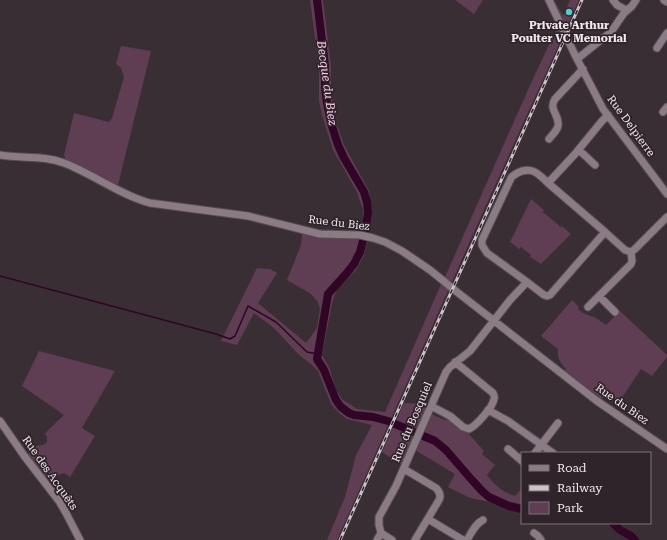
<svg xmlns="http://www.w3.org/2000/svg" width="667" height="540" viewBox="0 0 667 540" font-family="'Roboto Serif',serif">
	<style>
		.green { fill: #5f3d53; fill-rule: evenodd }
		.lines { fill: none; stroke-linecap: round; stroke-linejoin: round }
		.stream { stroke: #300525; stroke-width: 1.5 }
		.river { stroke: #300525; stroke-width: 8 }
		.minor-casing { stroke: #574c53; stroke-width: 9 }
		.minor { stroke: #8a7b84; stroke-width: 7 }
		.rail-casing { stroke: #ccc3c8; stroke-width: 3 }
		.rail { stroke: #30242b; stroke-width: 1.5; stroke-dasharray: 4.5; stroke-linecap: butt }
		.poi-dot { fill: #54cdc8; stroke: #30242b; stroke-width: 1.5 }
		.labels { text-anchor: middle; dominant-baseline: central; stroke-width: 3.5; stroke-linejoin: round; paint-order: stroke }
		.poi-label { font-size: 11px; font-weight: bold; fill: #efe7ec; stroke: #30242b }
		.street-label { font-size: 11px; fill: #efe7ec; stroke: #30242b }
		.water-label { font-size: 12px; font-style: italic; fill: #fcccea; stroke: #30242b }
	</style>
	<rect width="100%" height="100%" fill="#3a2e35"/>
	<!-- green -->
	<path class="green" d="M310,0H323L331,66V89L335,119L344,145L369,191L372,210L370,233L389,241L420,259L445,277L531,83L556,30V24L544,0H554L563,16L570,0H579L483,212L337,540H327L345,497L356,455L372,425L347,419L339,413L331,404L318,371L312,365L298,354L275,329L262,319L254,313L237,345L221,341L257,268L270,269L277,273L258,303L306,343L317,328L320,309L318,302L311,294L287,280L301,245L302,234L249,219L145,205L65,166L52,163L6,159L8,152L13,153H39L66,160L64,155L74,113L109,122L112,118L124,77L121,68L116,64L121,46L151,51L118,185L139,196L156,202L314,230L360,233L363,220V210L357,192L333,150L322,115L319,101V67ZM368,240L379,242L393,250L416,263L442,282L385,412L357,409L342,399L336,389L329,367L322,355L333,299L337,290L356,270L363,257Z
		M455,0H483L474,14Z
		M531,199L544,210L543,212L561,227L562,226L571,234L541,264L530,257L531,255L521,247L519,249L510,242Z
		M572,300L579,307L578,309L583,313L596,318L606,325L620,311L667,355V357L652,376L641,369L619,402L607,393L601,400L564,371L566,369C560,363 557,357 558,349L541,336Z
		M39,351L115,371L82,428L95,436L70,477L64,473L58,475L52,487L27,455L37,446L43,445L47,442V436L44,434L64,415L22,386Z
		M404,403L428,404L402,465L382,452Z
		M431,414L445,420L449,419L468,433L484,451L482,454L495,465L487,475C493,484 504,493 515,496L522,488V510L495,503L470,498L448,487L455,474L415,450Z"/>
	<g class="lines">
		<!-- stream -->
		<path class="stream" d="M0,276L216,334L230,339L235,336L248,306L276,322L307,352L318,354"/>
		<!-- river -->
		<path class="river" d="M317,0L325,66V87L327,103L331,123L338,145L344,158L364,192L367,202L368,213L365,233L360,252L354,264L346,274L328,294L317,359L324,370L336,400L341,407L349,413L354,415L373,417L388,421L435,441L446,450L471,479L483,492L489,497L509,506L522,509
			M613,523L620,530L631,536L635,540"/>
		<!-- minor casing -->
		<g class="minor-casing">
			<path id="minor" d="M549,0L575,55L603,109L667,194
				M613,0L617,5L626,10
				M664,0L667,2
				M657,48L667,33
				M577,59L611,32L624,13L632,6L636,0
				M663,112L667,107
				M549,139C552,135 557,131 558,126C560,115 548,110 555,99L583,69
				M579,150L595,165
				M0,155C21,159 44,155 64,163C93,174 120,195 150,203L248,216L320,234L360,235L373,238L385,242L402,251L430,270L457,292L597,401L667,449
				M605,232L625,250L631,252
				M527,282L487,253L482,245V240L511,178C514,174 517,173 522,171C535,168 539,175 548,183L575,154L602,121L608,115
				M599,296L615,312
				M588,307L631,264L632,261L631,252L635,249L667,217
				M431,406L450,416L463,427L469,429C476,426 493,407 494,399C495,396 494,396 493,393L455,362
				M488,410L508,421L553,453
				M0,421L25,457L59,501L66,513L80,540
				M508,449L522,461
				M535,453L558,423
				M404,469L436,488C440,492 441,496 439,500L415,540
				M428,519L463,540
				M534,533L538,536L541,540
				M377,540L381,533
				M392,540L381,533L379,525V517L396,486L446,372L450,367L470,351L510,300L527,282L544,295L547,296L550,295L605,232L548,183
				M467,540C472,532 475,524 483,520"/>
		</g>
		<!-- minor -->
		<use href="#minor" class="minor"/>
		<!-- rail casing -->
		<g class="rail-casing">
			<path id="rail" d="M340,540L582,0"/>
		</g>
		<!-- rail -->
		<use href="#rail" class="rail"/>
	</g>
	<!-- markers -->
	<circle class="poi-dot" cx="569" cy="12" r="4"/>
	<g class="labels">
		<!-- poi labels -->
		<g class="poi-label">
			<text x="569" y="25">Private Arthur<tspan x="569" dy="13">Poulter VC Memorial</tspan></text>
		</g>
		<!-- street labels -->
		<g class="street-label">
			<text transform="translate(631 126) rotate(54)">Rue Delpierre</text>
			<text transform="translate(339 223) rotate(7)">Rue du Biez</text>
			<text transform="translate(622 404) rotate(35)">Rue du Biez</text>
			<text transform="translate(412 422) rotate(-67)">Rue du Bosquiel</text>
			<text transform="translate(50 473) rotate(55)">Rue des Acquêts</text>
		</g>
		<!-- water labels -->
		<g class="water-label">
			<text transform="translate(327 83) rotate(82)">Becque du Biez</text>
		</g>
	</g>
	<!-- legend -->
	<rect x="521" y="452" width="130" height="72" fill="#30242b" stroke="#7c7278"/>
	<rect x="529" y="465" width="20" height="6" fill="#8a7b84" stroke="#7c7278"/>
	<text x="557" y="472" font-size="12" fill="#efe7ec">Road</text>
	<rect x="529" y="485" width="20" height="6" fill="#ccc3c8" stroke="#7c7278"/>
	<text x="557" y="492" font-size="12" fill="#efe7ec">Railway</text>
	<rect x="529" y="502" width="20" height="12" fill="#5f3d53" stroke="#7c7278"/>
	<text x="557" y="512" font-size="12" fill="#efe7ec">Park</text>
</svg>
